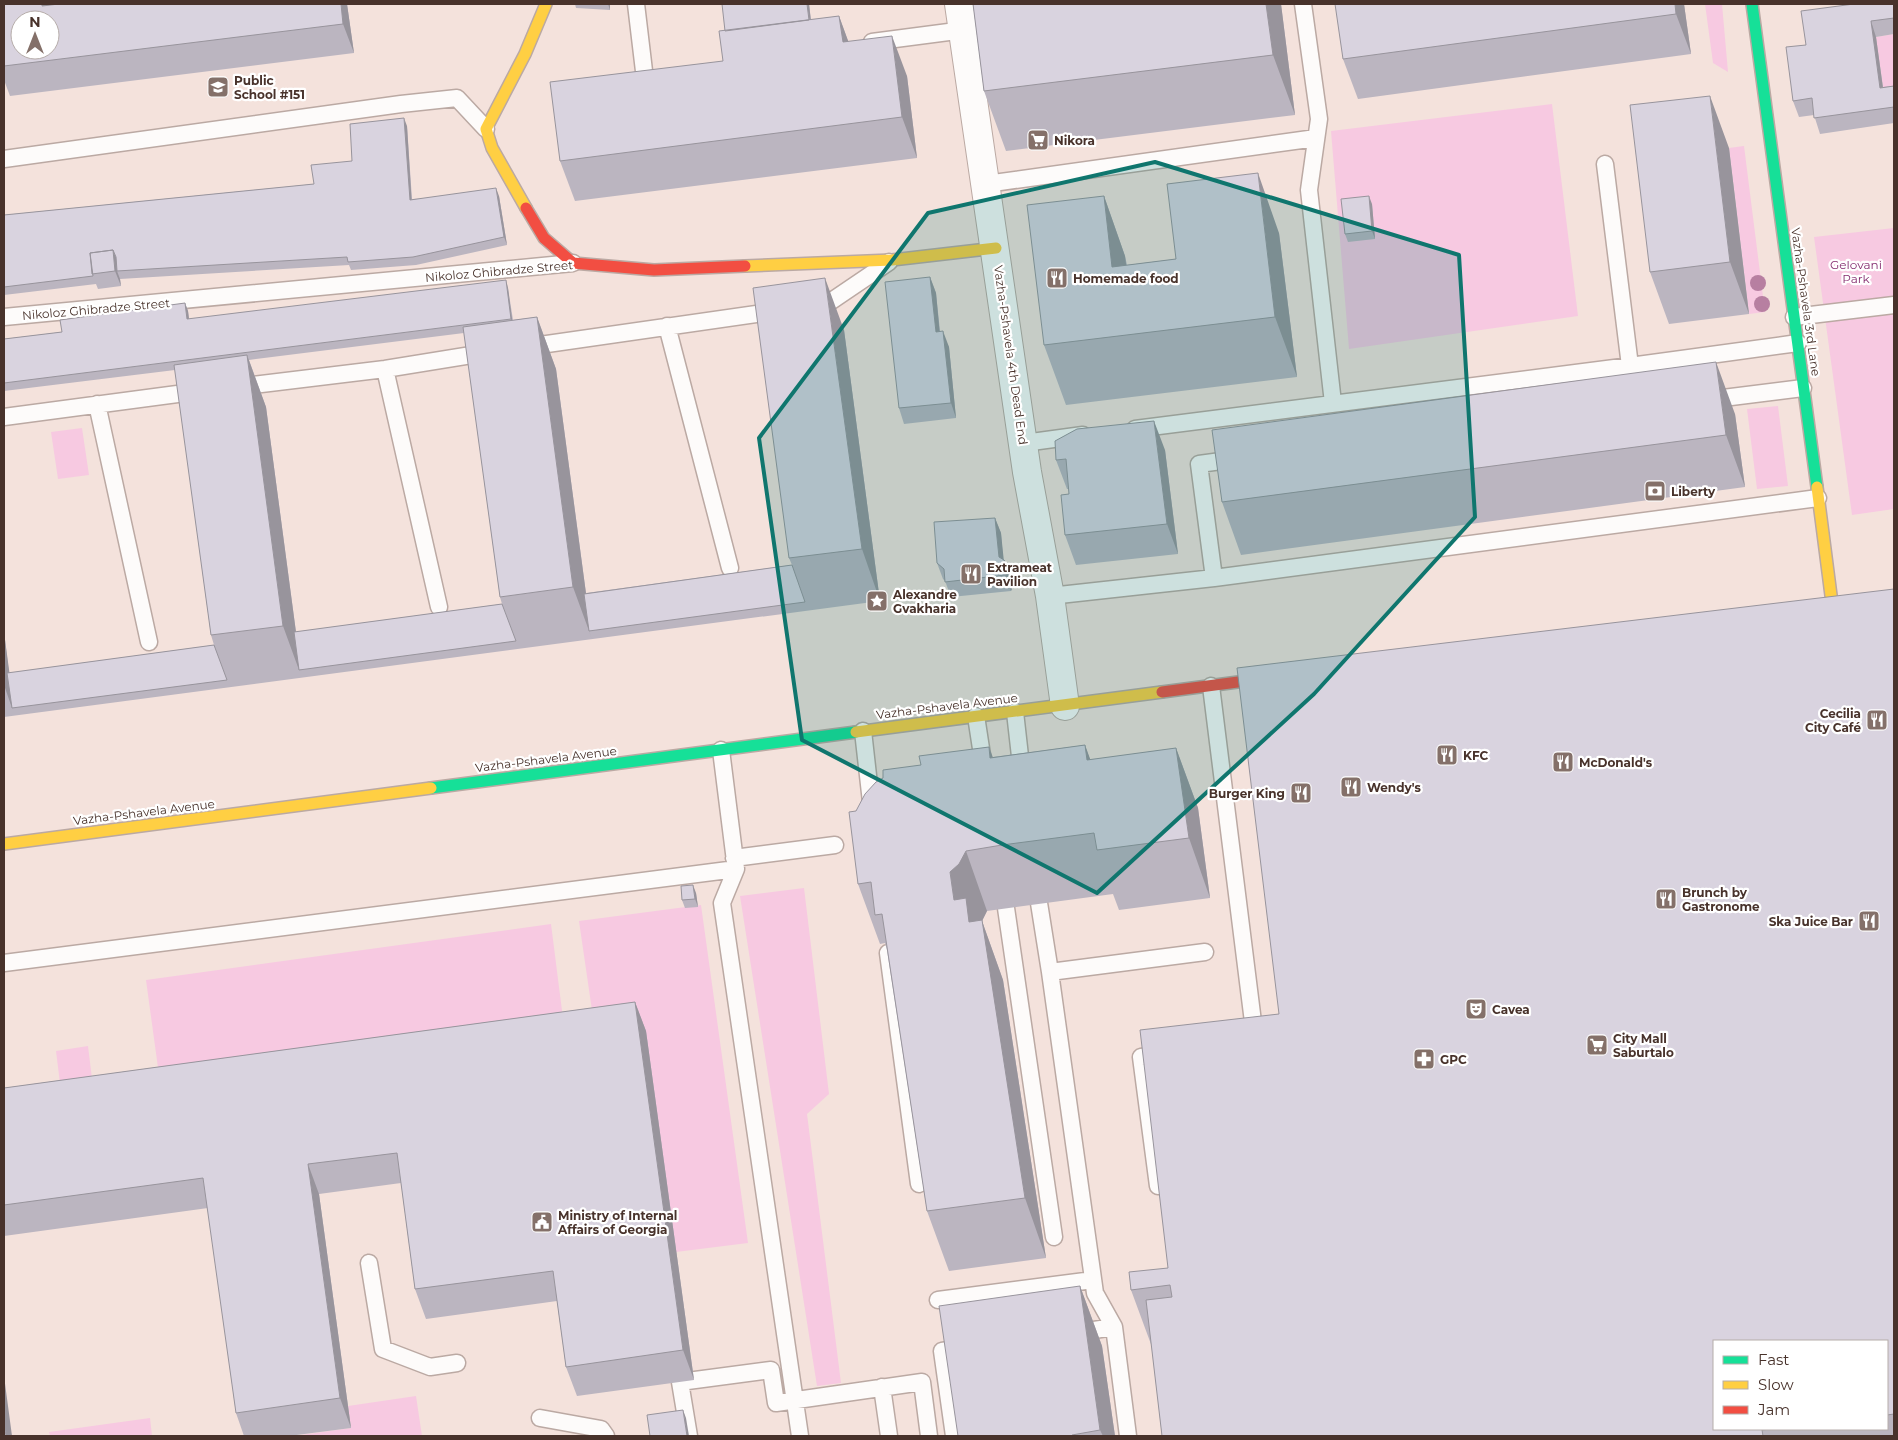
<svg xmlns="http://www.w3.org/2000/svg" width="1898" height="1440" viewBox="0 0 1898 1440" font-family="Montserrat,sans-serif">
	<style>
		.green { fill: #f7c9e1 }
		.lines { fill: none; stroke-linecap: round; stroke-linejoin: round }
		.lane-casing { stroke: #bba9a3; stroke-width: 19 }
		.street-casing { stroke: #bba9a3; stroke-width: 30 }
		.fast-casing { stroke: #bba9a3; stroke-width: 14 }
		.slow-casing { stroke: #bba9a3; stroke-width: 14 }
		.jam-casing { stroke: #bba9a3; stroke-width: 14 }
		.lane { stroke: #fdfbfa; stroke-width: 16 }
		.street { stroke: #fdfbfa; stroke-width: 28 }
		.fast { stroke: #16e098; stroke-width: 11 }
		.slow { stroke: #ffcf43; stroke-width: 11 }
		.jam { stroke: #f24e42; stroke-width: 11 }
		.tree { fill: #b77fa1 }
		.wall { fill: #bbb5c0; fill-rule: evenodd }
		.shaded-wall { fill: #98949c }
		.building { fill: #d9d3df; stroke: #98949c; fill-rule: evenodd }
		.marked { fill: #0f766e; fill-opacity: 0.2; stroke: #0f766e; stroke-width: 4; stroke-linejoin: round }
		.labels { text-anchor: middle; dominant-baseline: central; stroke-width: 4.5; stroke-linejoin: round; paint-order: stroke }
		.poi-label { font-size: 12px; font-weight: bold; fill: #48322b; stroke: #fff; text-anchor: start }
		.park-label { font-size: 12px; fill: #852e70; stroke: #fff }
		.street-label { font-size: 12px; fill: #48322b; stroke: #fff }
	</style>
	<rect width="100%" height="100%" fill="#f4e2dc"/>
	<!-- green -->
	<path class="green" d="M1705,4H1722L1728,72L1713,63Z
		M1894,34V102L1885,103L1876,37Z
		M1552,104L1578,316L1349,349L1331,131Z
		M1744,146L1765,312L1749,314L1729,148Z
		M1894,228V509L1852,515L1814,237Z
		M1778,406L1788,486L1757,489L1747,409Z
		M82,428L89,475L58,479L51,432Z
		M804,888L829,1094L807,1114L841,1383L817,1386L740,896Z
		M701,905L748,1243L676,1252L596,1038L579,921Z
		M551,924L566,1042L162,1097L146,980Z
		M88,1046L93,1087L61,1091L56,1051Z
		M416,1396L422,1436H301V1435L351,1428L348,1406Z
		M150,1418L152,1436H50L49,1432Z"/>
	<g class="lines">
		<!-- lane casing -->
		<g class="lane-casing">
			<path id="lane" d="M636,4L644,71
				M1303,4L1319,119L1309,190L1333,403
				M872,42L964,30
				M4,159L401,104L457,98L486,129
				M1605,164L1630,366
				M986,184L1316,138
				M813,306L827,304L889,262
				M4,317L573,263
				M1794,317L1894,305
				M667,326L730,568
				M526,347L777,311
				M385,369L439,607
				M237,387L385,369L490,352
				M1707,400L1803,388
				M97,404L149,642
				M4,417L200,391
				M1135,429L1630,366L1798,343
				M1024,443L1083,435
				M1214,578L1199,464L1236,459
				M1050,596L1214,578L1818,498
				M1211,686L1255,1038
				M1015,712L1022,774
				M976,716L984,768
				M863,731L872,811
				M721,750L736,869L722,903L800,1436
				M734,858L835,845
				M1039,903L1050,972L1095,1293L1114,1327L1128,1436
				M1006,908L1054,1237
				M888,953L919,1184
				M4,963L736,869
				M1050,972L1205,952
				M1158,1186L1141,1057L1165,1054
				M369,1263L383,1349L430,1367L457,1363
				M938,1300L1093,1280
				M1074,1333L1114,1327
				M882,1387L889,1436
				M540,1418L601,1429L606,1436
				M689,1436L680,1382L771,1370L776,1403L922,1382L929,1436
				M954,1436L942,1351L968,1347"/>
		</g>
		<!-- street casing -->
		<g class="street-casing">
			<path id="street" d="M959,4L1027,472L1050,596L1065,706"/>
		</g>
		<!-- fast casing -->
		<g class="fast-casing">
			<path id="fast" d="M1752,4L1817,487
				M431,788L856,732"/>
		</g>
		<!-- slow casing -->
		<g class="slow-casing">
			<path id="slow" d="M526,208L492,148L486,129L525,54L546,4
				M745,266L892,260L996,248
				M1817,487L1832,603
				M856,732L1162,692
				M4,844L431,788"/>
		</g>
		<!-- jam casing -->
		<g class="jam-casing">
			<path id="jam" d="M526,208L544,238L573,263L654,270L745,266
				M1162,692L1276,677"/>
		</g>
		<!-- lane -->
		<use href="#lane" class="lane"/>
		<!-- street -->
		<use href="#street" class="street"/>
		<!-- fast -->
		<use href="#fast" class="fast"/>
		<!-- slow -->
		<use href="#slow" class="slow"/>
		<!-- jam -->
		<use href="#jam" class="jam"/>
	</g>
	<!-- trees -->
	<g class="tree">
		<circle cx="1758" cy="283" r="8"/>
		<circle cx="1762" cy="304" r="8"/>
	</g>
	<!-- wall -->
	<path class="wall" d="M4,4H49V5L347,4L354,53L10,96L4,80Z
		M575,4H610V10L576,8Z
		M809,4L811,20L839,16L848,41L907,76L917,158L575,201L560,161L723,61L725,31Z
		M973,4H1281L1295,115L1006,151L984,91Z
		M1684,4L1691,54L1358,99L1343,59Z
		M1894,4V34L1876,37L1883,87L1894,86V123L1820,134L1814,115L1799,117L1793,101L1806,45Z
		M407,126L412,199L499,196L507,245L416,265L351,270L349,265L120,279L121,286L98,289L96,284L4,295V215L314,184L352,161Z
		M1729,148L1749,314L1669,324L1650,272Z
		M1104,196L1125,256L1127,265L1176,259L1279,233L1297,377L1066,405L1044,345Z
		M1372,204L1375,239L1348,242L1345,234Z
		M930,277L936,293L940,331L949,347L956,418L904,424L899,408Z
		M508,288L513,320L537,317L556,369L586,593L792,565L789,558L844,330L880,601L4,717V632L9,673L214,645L211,635L175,370L4,391V339L62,332L185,303L188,311L189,319ZM464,333L500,597L502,604L296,632L266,407L249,360Z
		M1735,414L1745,487L1241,555L1222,502Z
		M1165,450L1178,554L1076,565L1065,535L1069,494V489H1067L1056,460Z
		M995,518L1001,533L1003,559L1013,580V586L1011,591L951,597L945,581L943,579L937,563Z
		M1894,589V1436H1162L1152,1347L1131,1290L1168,1268L1279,1014ZM1887,1341V1429H1714Z
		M1085,745L1090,760L1176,748L1198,808L1210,898L1119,910L1113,894L987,911L982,921L1003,980L1046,1258L949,1271L927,1211L887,950L885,943L880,944L858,884L856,811L883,778L993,757Z
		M696,893L698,907L685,908L682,900Z
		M635,1002L646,1031L694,1380L577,1396L566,1367L557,1301L426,1319L415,1289L401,1183L319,1194L351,1428L289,1436H244L236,1413L208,1208L4,1236V1088Z
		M1080,1286L1102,1346L1115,1436H958Z"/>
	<!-- shaded-wall -->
	<path class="shaded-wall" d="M42,4H49L53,35L47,20Z
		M341,4H347L354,53L343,24Z
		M608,4H610V10Z
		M807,4H809L812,31L810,23Z
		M1266,4H1281L1295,115L1273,55Z
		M1675,4H1684L1691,54L1676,14Z
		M839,16L854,57L843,42Z
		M1871,21L1876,37L1885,103L1880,88Z
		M892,36L907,76L917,158L902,117Z
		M1710,96L1729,148L1749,314L1730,262Z
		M404,118L407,126L412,207L410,200Z
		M1258,173L1279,233L1297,377L1275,317Z
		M496,188L499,196L507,245L504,237Z
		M1104,196L1125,256L1134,327L1112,267Z
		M1369,196L1372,204L1375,239L1372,231Z
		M113,250L119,265L117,271L120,279L121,286L115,271Z
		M930,277L936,293L941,347L936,332Z
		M825,278L844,330L880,601L862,549Z
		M506,280L508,288L513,327L511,319Z
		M185,303L188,311L190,327L187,319Z
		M537,317L556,369L591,631H589L592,639L573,587Z
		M943,331L949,347L956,418L951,403Z
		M247,355L266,407L301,670H299L283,626Z
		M1716,362L1735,414L1745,487L1726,435Z
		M1154,421L1165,450L1178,554L1167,524Z
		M995,518L1001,533L1005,572L999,557Z
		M1007,565L1013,580V586L1011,591L1005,575Z
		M4,632L14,707L12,708L4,685Z
		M1085,745L1107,805L1087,760Z
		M989,747L1011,806L990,758Z
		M1176,748L1198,808L1210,898L1189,838Z
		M966,851L987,911L982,921L1003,980L1046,1258L1025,1198L987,958L954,900L950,872Z
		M693,885L696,893L698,907L695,899Z
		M635,1002L646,1031L694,1380L683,1350Z
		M308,1164L319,1194L351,1428L340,1398Z
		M1080,1286L1102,1346L1115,1436H1103L1100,1430Z
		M4,1376L12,1436H6L4,1424Z
		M683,1410L686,1418L689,1436H687Z"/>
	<!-- building -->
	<path class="building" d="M4,4H42V6L59,4H341L343,24L4,66ZM20,20H50V50H20Z
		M722,4H807L809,20L725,31Z
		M973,4H1266L1273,55L984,91Z
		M1335,4H1675L1676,14L1343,59Z
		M1854,4H1894V18L1871,21L1880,88L1894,86V107L1814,118L1812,98L1793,101L1786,47L1806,45L1801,11Z
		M839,16L843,42L892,36L902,117L560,161L550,82L723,61L719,31Z
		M1710,96L1730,262L1650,272L1630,105Z
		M404,118L410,200L496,188L504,237L413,257L348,262L347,257L117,271L116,257L113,250L90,253L93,276L4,287V215L314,184L311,165L352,161L350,124Z
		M1258,173L1275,317L1044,345L1027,205L1104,196L1112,267L1176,259L1167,184Z
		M1369,196L1372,231L1345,234L1341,199Z
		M113,250L115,271L92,274L90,253Z
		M930,277L936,332L943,331L951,403L899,408L885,282Z
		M825,278L862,549L789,558L753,288Z
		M506,280L511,319L4,383V339L62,332L60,320L185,303L187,319Z
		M537,317L573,587L500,597L463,327Z
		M247,355L283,626L211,635L174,365Z
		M1716,362L1726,435L1222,502L1212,430Z
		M1154,421L1167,524L1065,535L1061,495L1069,494L1066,459L1056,460L1055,441L1077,429Z
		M995,518L999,557L1004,560L1007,565V570L1005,575L945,582L944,569L937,563L934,522Z
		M792,565L805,602L589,631L584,594Z
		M1894,589V1414L1887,1415V1341H1714V1429H1771L1762,1430L1763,1436H1162L1146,1300L1172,1297L1170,1285L1131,1290L1129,1272L1168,1268L1140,1030L1279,1014L1237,668Z
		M502,604L516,641L299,670L294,632Z
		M214,645L227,680L12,708L7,673Z
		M1085,745L1087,760L1176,748L1189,838L1097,850L1094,833L1002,845L966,851L959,864L950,872L954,900L966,898L969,922L982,920L1025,1198L927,1211L882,914L875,915L871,882L858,884L849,812L856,811L865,794L876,782L883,778V770L921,765L919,756L989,747L990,758Z
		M693,885L695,899L682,900L681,886Z
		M635,1002L683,1350L566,1367L553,1271L415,1289L397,1153L308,1164L340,1398L236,1413L203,1178L4,1205V1088Z
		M1080,1286L1100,1430L1072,1435V1436H958L939,1306Z
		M683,1410L687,1436H650L647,1415Z
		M4,1424L6,1436H4Z"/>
	<!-- marked area -->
	<path class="marked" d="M1155,162L1459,255L1475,517L1314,694L1097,893L802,740L759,438L928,213Z"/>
	<!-- icons -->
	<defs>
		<g id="school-square" transform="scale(1.125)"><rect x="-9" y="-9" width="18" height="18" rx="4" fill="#847069" stroke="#fff"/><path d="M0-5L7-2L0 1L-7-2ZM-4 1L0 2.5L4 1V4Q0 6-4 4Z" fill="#fff"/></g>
		<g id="supermarket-square" transform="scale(1.125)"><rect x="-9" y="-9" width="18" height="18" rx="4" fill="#847069" stroke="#fff"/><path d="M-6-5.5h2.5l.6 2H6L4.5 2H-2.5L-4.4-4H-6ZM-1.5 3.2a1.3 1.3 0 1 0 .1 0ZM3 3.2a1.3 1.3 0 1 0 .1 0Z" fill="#fff"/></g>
		<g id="restaurant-square" transform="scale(1.125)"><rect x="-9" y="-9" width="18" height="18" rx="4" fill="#847069" stroke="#fff"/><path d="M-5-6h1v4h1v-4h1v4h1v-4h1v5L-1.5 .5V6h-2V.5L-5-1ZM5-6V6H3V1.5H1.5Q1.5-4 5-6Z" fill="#fff"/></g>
		<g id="bank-square" transform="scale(1.125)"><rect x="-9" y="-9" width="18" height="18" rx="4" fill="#847069" stroke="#fff"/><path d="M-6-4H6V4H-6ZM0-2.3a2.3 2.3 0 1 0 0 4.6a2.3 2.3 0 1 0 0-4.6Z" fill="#fff"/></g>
		<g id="sight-square" transform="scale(1.125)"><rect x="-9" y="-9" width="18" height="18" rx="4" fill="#847069" stroke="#fff"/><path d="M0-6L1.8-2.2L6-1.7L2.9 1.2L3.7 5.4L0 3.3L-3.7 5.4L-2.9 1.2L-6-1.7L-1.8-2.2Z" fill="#fff"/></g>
		<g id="theatre-square" transform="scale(1.125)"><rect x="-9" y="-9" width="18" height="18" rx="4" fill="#847069" stroke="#fff"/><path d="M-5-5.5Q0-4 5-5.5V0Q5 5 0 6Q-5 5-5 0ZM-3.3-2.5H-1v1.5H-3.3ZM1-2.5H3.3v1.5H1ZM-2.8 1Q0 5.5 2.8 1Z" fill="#fff"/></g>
		<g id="pharmacy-square" transform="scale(1.125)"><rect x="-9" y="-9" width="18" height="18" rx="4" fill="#847069" stroke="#fff"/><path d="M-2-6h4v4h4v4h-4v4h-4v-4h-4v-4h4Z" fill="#fff"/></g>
		<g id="civic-square" transform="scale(1.125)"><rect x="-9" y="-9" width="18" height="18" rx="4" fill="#847069" stroke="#fff"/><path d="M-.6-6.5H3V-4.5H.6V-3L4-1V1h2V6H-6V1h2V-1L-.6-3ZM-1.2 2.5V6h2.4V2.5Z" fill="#fff"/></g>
	</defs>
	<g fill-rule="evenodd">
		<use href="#school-square" x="218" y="87"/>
		<use href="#supermarket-square" x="1038" y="140"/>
		<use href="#restaurant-square" x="1057" y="278"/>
		<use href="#bank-square" x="1655" y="491"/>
		<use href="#restaurant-square" x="971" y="574"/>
		<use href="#sight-square" x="877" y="601"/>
		<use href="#restaurant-square" x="1877" y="720"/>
		<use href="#restaurant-square" x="1447" y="755"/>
		<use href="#restaurant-square" x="1563" y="762"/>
		<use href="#restaurant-square" x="1351" y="787"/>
		<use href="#restaurant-square" x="1301" y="793"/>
		<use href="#restaurant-square" x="1666" y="899"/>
		<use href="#restaurant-square" x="1869" y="921"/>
		<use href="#theatre-square" x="1476" y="1009"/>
		<use href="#supermarket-square" x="1597" y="1045"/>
		<use href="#pharmacy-square" x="1424" y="1059"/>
		<use href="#civic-square" x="542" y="1222"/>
	</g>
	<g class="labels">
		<!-- poi labels -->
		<g class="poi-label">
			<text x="234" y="80">Public<tspan x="234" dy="14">School #151</tspan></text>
			<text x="1054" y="140">Nikora</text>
			<text x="1073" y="278">Homemade food</text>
			<text x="1671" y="491">Liberty</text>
			<text x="987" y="567">Extrameat<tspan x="987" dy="14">Pavilion</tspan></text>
			<text x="893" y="594">Alexandre<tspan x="893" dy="14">Gvakharia</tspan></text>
			<text x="1861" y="713" text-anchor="end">Cecilia<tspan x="1861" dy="14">City Café</tspan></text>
			<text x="1463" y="755">KFC</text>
			<text x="1579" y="762">McDonald's</text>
			<text x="1367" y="787">Wendy's</text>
			<text x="1285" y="793" text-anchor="end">Burger King</text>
			<text x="1682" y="892">Brunch by<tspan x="1682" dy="14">Gastronome</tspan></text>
			<text x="1853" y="921" text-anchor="end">Ska Juice Bar</text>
			<text x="1492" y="1009">Cavea</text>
			<text x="1613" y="1038">City Mall<tspan x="1613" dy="14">Saburtalo</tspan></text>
			<text x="1440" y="1059">GPC</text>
			<text x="558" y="1215">Ministry of Internal<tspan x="558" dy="14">Affairs of Georgia</tspan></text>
		</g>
		<!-- park labels -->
		<g class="park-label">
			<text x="1856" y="264">Gelovani<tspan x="1856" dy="14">Park</tspan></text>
		</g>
		<!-- street labels -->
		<g class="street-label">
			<text transform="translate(499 271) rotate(-5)">Nikoloz Ghibradze Street</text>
			<text transform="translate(1806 302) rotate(82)">Vazha-Pshavela 3rd Lane</text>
			<text transform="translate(96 309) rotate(-5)">Nikoloz Ghibradze Street</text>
			<text transform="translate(1011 355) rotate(82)">Vazha-Pshavela 4th Dead End</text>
			<text transform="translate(947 706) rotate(-7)">Vazha-Pshavela Avenue</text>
			<text transform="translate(546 759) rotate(-7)">Vazha-Pshavela Avenue</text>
			<text transform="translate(144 812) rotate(-7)">Vazha-Pshavela Avenue</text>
		</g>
	</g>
	<!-- border -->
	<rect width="1898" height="1440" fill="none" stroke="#48322b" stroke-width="10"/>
	<!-- legend -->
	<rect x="1713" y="1340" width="175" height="90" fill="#ffffff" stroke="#b6adaa"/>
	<rect x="1723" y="1356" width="25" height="8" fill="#16e098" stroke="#b6adaa"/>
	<text x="1758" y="1365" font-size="15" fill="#48322b">Fast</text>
	<rect x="1723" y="1381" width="25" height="8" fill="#ffcf43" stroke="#b6adaa"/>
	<text x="1758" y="1390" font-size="15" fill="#48322b">Slow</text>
	<rect x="1723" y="1406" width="25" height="8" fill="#f24e42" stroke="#b6adaa"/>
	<text x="1758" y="1415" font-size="15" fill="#48322b">Jam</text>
	<!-- north arrow -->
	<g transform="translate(35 35)"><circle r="24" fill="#ffffff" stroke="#b6adaa"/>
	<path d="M0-4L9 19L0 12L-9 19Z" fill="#847069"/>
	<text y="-8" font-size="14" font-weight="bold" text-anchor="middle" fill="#48322b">N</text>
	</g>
</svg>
